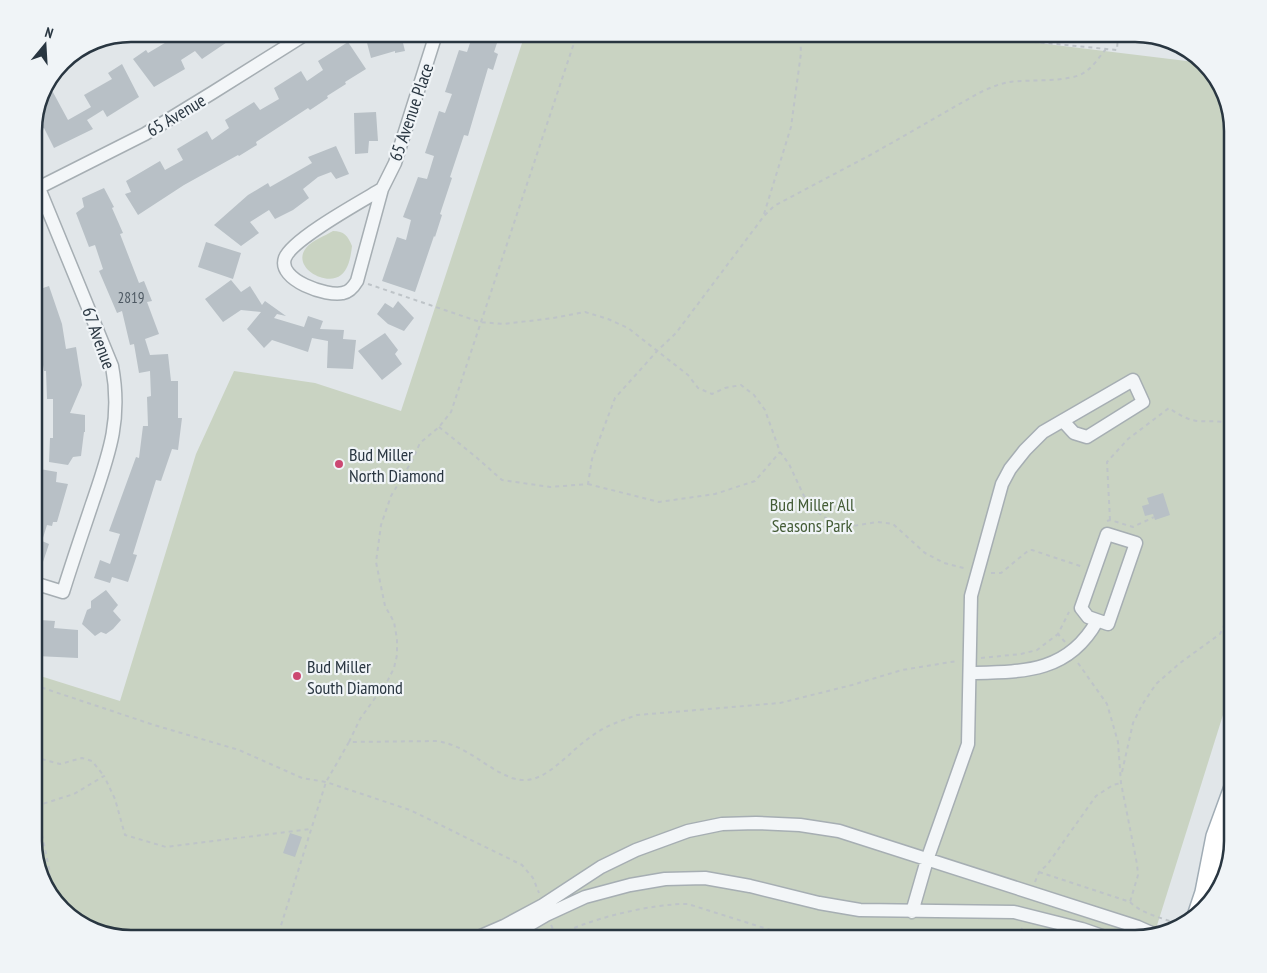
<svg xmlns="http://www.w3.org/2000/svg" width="1267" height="973" viewBox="0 0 1267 973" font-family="'PT Sans Narrow',sans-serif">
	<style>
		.green { fill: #c9d3c2 }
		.building { fill: #b8c0c6 }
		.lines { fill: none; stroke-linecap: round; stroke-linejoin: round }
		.minor-casing { stroke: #a6aeb3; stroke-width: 15 }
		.major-casing { stroke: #a0acb5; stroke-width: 18 }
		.path { stroke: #bec4c8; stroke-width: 2; stroke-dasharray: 4 4; stroke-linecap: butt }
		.minor { stroke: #f3f6f8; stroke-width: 12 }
		.major { stroke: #fff; stroke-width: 15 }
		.poi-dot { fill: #cc4872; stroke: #f0f4f7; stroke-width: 2 }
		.labels { text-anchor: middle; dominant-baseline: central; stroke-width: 4.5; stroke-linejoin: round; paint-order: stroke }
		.number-label { font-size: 15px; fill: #4d5862 }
		.street-label { font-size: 18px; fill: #293641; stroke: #f0f4f7 }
		.poi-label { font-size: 18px; fill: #293641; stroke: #f0f4f7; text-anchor: start }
		.park-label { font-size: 18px; fill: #445c37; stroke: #f0f4f7 }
		.rim { fill: none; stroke: #293641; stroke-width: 2.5 }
	</style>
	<rect width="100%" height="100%" fill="#e1e6e9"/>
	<!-- green -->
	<path class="green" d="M525,34H965L1203,63L1223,88L1233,131V683L1154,935L1136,939H131L72,919L44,885L34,848V674L120,701L196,454L234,371L315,383L401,411Z
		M333,231C344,231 348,236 352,246C351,255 349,269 341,275C326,287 291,267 306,248C312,240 325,236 333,231Z"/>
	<!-- building -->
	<path class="building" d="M180,34H239L202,59L195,51L181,60L185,69L154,87L133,59L146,50L148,53Z
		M371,34H422L403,43L405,51L395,53V51L371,58L366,39L371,36Z
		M473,34H500L494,52L498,54L493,70L488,68L468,136L464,135L450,177L452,178L440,214L442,215L435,237L434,236L415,292L382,281L397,237L406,240L411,220L403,217L418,177L427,179L434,156L425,153L439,111L445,113L452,94L445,92L459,50L467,52Z
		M348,42L366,69L345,82L346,84L327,96L328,98L310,110L308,108L256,142L257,145L239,156L238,155L184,185L138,215L125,194L131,192L126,181L160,161L165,170L183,160L177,149L207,131L212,140L229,128L225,120L254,102L260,110L279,99L274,88L301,71L307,81L323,70L318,61Z
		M122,64L139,97L107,117L103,110L87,120L93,129L54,148L44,128L38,131L34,123L44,88L48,83L68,120L91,107L84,95L112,79L108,73Z
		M376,112L378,141H369L368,153L355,154L354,113Z
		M336,146L349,174L336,179L331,172L318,177L303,189L309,198L293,210L275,219L269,210L250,222L259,233L241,246L214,225L248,195L268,183L270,187L312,163L308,157Z
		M104,188L114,207L112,208L123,233L120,234L139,283L144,281L152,301L147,302L159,334L145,339L150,355L168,354L171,381H178V418H182L178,450L172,449L161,481L156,480L133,554L137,555L128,582L112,577L110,583L94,578L100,560L110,564L120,534L109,531L136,457L139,458L143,426H148L147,397L151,396L150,371L139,373L134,344L130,345L122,311L117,313L99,271L103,269L95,245L89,247L76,213L84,207L82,198Z
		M206,242L241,253L233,279L198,267Z
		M231,280L241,292L250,286L262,305L265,301L286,316L277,314L274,318L304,327L308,316L323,321L320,329L344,330L343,339L356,340L353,369L327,368L328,341L312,338L308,352L272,340L264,348L247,329L261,312L241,310L223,322L205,299Z
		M49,286L62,324L66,349L76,347L82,385L70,413L85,415V432H84L81,456L73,457L68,465L49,462L50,438H53V399H47L46,371H44L39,340L34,342V291Z
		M398,301L414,318L404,331L388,324L377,314L385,303L393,308Z
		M385,333L398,350L395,354L402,364L382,380L358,351Z
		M34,468L57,472L56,482L68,484L57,522H53L52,526L47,525L42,541L49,544L43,562L34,560Z
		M1163,493L1170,515L1155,520L1153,514L1145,516L1142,506L1149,504L1147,498Z
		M106,590L118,605L113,611L121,620L113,629L106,634L101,632L95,636L82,624L87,610L91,608V601Z
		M40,620L55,621L54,628L78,630V658L36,656Z
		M290,833L302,837L295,857L283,853Z"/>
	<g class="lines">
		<!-- minor casing -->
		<g class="minor-casing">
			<path id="minor" d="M382,189L357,281C354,286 350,292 343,293C327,297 277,280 285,258C292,239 362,201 382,189Z
				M382,189L395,163L436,34
				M34,190L145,134L212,93L306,34
				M1107,534L1136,543L1108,624L1088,617L1081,608Z
				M34,583L63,592C72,563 82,534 92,504C109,454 122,420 112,366L34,176
				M970,673C1023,672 1068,673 1097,621
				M912,912L927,860L968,744L971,596L1002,484L1010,469L1025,450L1043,432L1133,380L1143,402L1087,437L1074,433L1063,421
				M474,939L504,926L543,905L601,867L636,850L688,831L722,824L756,823L800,825L839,831L1138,927L1156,935
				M505,939L546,915L585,897L630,885L665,879L705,878L750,886L819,903L860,910L1014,912L1082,929L1111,939"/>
		</g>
		<!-- major casing -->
		<g class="major-casing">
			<path id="major" d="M1212,873L1227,841L1233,824
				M1195,916L1203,892L1214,836L1233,784"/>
		</g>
		<!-- path -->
		<path class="path" d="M953,34L1117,50L1118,34
			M764,214L791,127L801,53L800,34
			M368,284L480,322L504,324L553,318L585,312L608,319L628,328L688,375L698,388L712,394L725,388L741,385L754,395L765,410L780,452L789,464L804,496L821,515L836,524L853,526L877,522L893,524L925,553L944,563L967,569
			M439,427L476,457L502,480L550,487L588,484L592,459L615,398L658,350L676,333L764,216L774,206L874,153L977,94C987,89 998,84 1009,82C1030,79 1070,83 1085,72C1094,66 1099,57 1106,49
			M588,484L659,502L715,494L755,481L780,452
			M1110,520L1107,462L1128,439L1169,408C1178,414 1187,420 1198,421C1210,422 1222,420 1233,424
			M1107,521L1110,520L1133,527L1154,517
			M991,573H1001L1029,550H1032L1083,567
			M1065,642L1058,634L1069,612
			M981,658L1021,654L1037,650L1058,634
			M1078,663L1107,704L1118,742L1121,783L1137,864L1138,875L1130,902
			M34,685L154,725L239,750L302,778L326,782L410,810L522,865L533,878L539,893
			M349,742L360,719L388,680L394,668L397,655V639L394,622L385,606L376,562L381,525L391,496L412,461L420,443L439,427L451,412L577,34
			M34,757L60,764L82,758L92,761L104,776
			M1122,772L1133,723L1142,705L1156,684L1180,663L1220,634L1227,619L1233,592
			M34,804L36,806L50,873L46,887
			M36,806L74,794L104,776L115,799L125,835L166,847L310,829
			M1039,872L1130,902C1143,915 1165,918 1182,926
			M1035,882L1039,872L1047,865L1096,796L1113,785L1121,783
			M551,925L557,937
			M274,939L278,935L326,782L349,742L437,741C468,746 485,768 512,778C536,786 552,769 569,755C577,747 586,740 596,733C608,725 623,720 637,715L780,703L852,685L902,670L957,661
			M553,939C580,920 655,903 688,904L799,939
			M1018,939L1022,928"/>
		<!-- minor -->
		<use href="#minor" class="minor"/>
		<!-- major -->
		<use href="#major" class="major"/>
	</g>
	<!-- markers -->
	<g class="poi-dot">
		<circle cx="339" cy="464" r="5"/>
		<circle cx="297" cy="676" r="5"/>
	</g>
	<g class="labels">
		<!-- number labels -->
		<g class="number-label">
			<text x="131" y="297">2819</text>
		</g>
		<!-- street labels -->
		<g class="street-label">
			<text transform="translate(411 112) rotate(-71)">65 Avenue Place</text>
			<text transform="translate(176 115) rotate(-31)">65 Avenue</text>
			<text transform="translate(99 338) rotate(70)">67 Avenue</text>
		</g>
		<!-- poi labels -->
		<g class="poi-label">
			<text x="349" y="454">Bud Miller<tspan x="349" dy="21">North Diamond</tspan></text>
			<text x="307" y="666">Bud Miller<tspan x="307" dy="21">South Diamond</tspan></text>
		</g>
		<!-- park labels -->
		<g class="park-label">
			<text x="812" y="504">Bud Miller All<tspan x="812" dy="21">Seasons Park</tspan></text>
		</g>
	</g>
	<!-- crop -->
	<path d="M0 0H1267V973H0ZM131 42H1135A89 89 0 0 1 1224 131V841A89 89 0 0 1 1135 930H131A89 89 0 0 1 42 841V131A89 89 0 0 1 131 42Z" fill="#f0f4f7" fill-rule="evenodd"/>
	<path class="rim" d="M131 42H1135A89 89 0 0 1 1224 131V841A89 89 0 0 1 1135 930H131A89 89 0 0 1 42 841V131A89 89 0 0 1 131 42Z"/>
	<!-- north arrow -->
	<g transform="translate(45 45) rotate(18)" stroke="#f0f4f7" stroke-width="4" paint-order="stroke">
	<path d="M0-4L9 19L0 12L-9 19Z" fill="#293641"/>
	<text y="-8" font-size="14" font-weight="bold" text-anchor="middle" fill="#293641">N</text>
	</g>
</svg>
